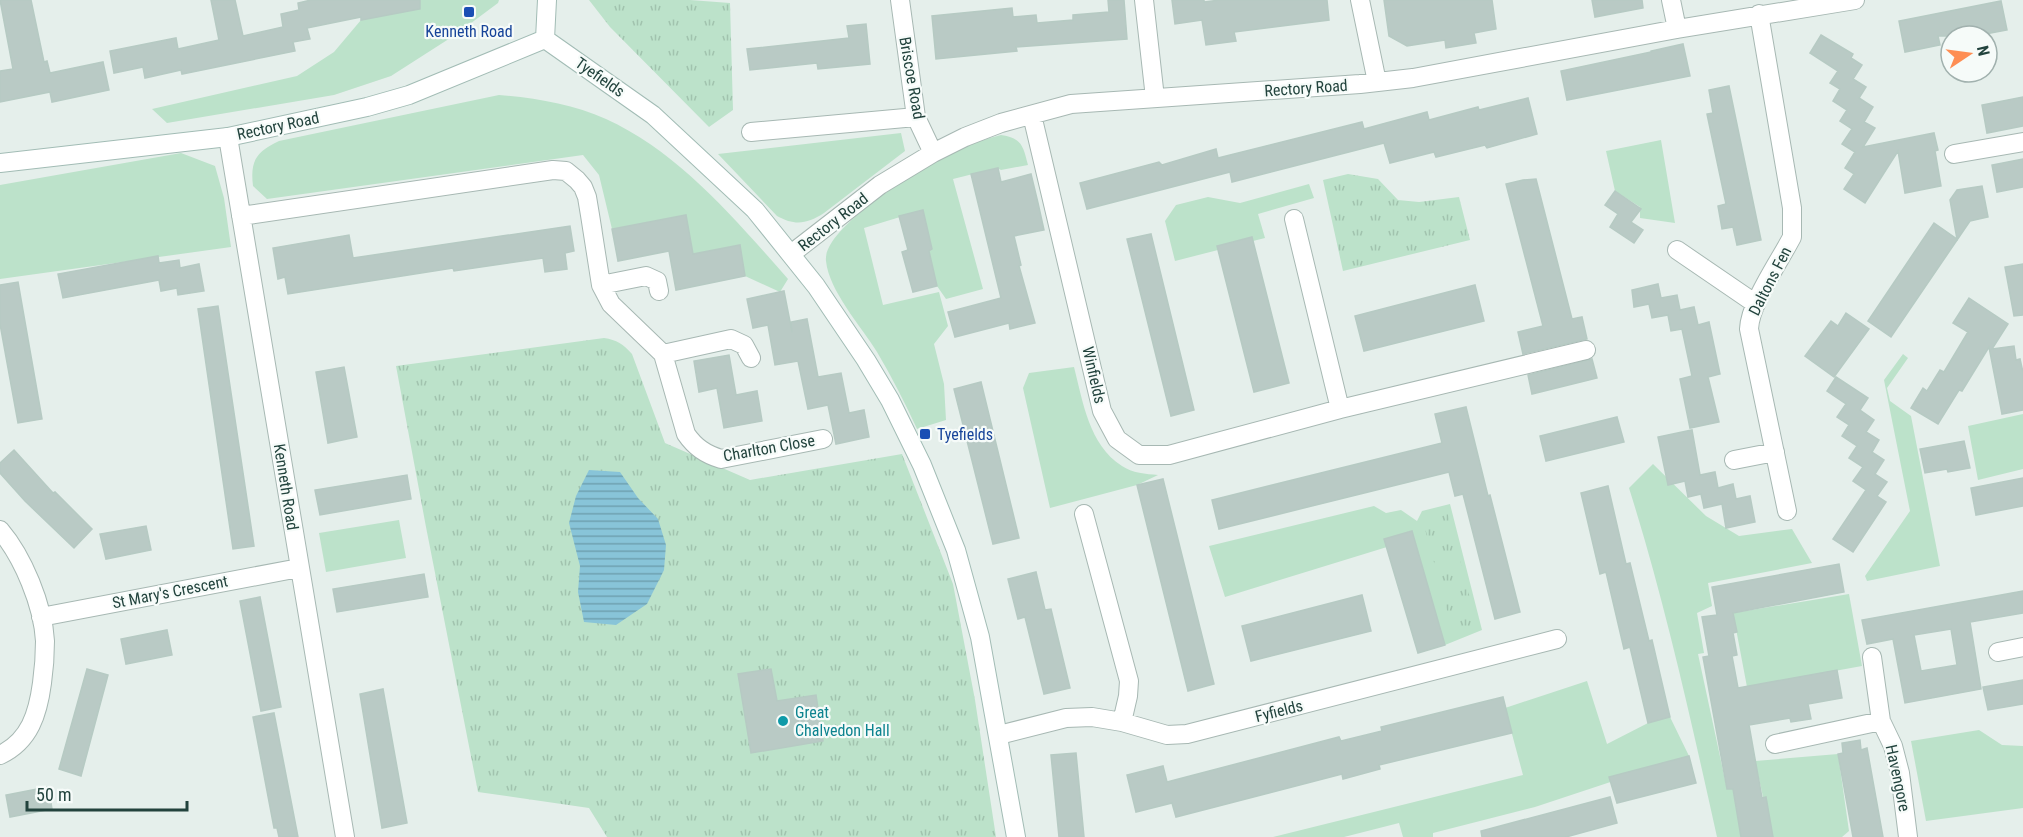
<svg xmlns="http://www.w3.org/2000/svg" width="2023" height="837" viewBox="0 0 2023 837" font-family="'Roboto Condensed',sans-serif">
	<style>
		.grass { fill: #bce2ca }
		.park { fill: url(#park-tufts) }
		.water { fill: url(#water-rules) }
		.building { fill: #b9cac5; stroke: #b6cac3; stroke-width: 1.5; fill-rule: evenodd }
		.lines { fill: none; stroke-linecap: round; stroke-linejoin: round }
		.street-casing { stroke: #a7b8b3; stroke-width: 20 }
		.secondary-casing { stroke: #a2bcb5; stroke-width: 20 }
		.street { stroke: #fff; stroke-width: 18 }
		.secondary { stroke: #fff; stroke-width: 18 }
		.transit-dot { fill: #1a4fb4; stroke: #f6fbf9; stroke-width: 2 }
		.culture-dot { fill: #0f9aa8; stroke: #f6fbf9; stroke-width: 2 }
		.labels { text-anchor: middle; dominant-baseline: central; stroke-width: 4.5; stroke-linejoin: round; paint-order: stroke }
		.transit-label { font-size: 16px; fill: #164399; stroke: #f6fbf9 }
		.street-label { font-size: 16px; fill: #22433d; stroke: #f6fbf9 }
		.culture-label { font-size: 16px; fill: #0d838f; stroke: #f6fbf9; text-anchor: start }
	</style>
	<defs>
		<pattern id="park-tufts" width="24" height="20" patternUnits="userSpaceOnUse" patternTransform="scale(1.5)"><rect width="24" height="20" fill="#bce2ca"/><path d="M3 7l-1-3M5 7V3M7 7l1-3M15 17l-1-3M17 17v-4M19 17l1-3" fill="none" stroke="#a1c3ae"/></pattern>
		<pattern id="water-rules" width="6" height="5" patternUnits="userSpaceOnUse" patternTransform="scale(1.5)"><rect width="6" height="5" fill="#88c4d8"/><path d="M0 2.5h6" fill="none" stroke="#6fa1b0"/></pattern>
	</defs>
	<rect width="100%" height="100%" fill="#e5efeb"/>
	<!-- grass -->
	<path class="grass" d="M402,0H499L498,3L455,35L391,76L334,95L167,123L152,109L297,76L334,52L361,20Z
		M499,95C535,98 573,104 606,119C679,152 736,220 788,279L780,292L745,276L739,245L693,254L685,215L612,229L599,175L583,155L267,199L253,186C250,161 256,152 279,141Z
		M901,133L905,151L824,213C807,224 795,226 777,216L718,154Z
		M1001,135C1022,138 1023,146 1028,165L1001,170L997,168L953,179L983,289L946,299L937,286L929,251L932,249L923,210L864,228L883,305L939,292L948,326L934,344L944,384L946,420L917,429C905,403 892,377 877,352C861,326 829,291 826,261C822,228 921,168 950,154C966,146 984,139 1001,135Z
		M1661,140L1675,223L1640,218V207L1615,191L1606,151Z
		M181,153L215,166L224,198L231,247L0,279V185Z
		M1309,184L1314,198L1258,214L1265,238L1253,241L1251,237L1217,246L1218,250L1175,261L1165,221L1176,205L1208,197L1240,203Z
		M1903,354L1908,358L1887,388L1890,401L1911,416L1940,566L1867,581L1865,576L1910,511L1884,380Z
		M1074,367C1083,402 1089,445 1122,466C1132,473 1146,474 1158,475L1137,485L1050,508L1023,388L1029,373Z
		M2023,414V469L1978,480L1968,426Z
		M1653,464L1706,516L1739,536L1792,529L1812,563L1708,583L1712,606L1697,613L1704,653L1698,654L1727,789H1733L1741,837H1717C1691,720 1665,602 1629,488Z
		M1450,504L1482,630L1445,645L1411,531L1385,539L1387,547L1225,597L1209,546L1374,506L1386,513L1401,510L1417,521L1422,511Z
		M399,520L406,558L326,572L319,533Z
		M1849,594L1862,666L1747,687L1733,613Z
		M1587,681L1607,744L1648,723L1670,717L1689,756L1535,807L1433,833V837H1403L1399,823L1344,837H1273L1523,775L1505,708Z
		M1979,730L2002,745L2023,746V808L1926,821L1911,741Z
		M1838,754L1849,831L1842,837H1772L1755,761Z"/>
	<!-- park -->
	<path class="park" d="M589,0H690L730,3L733,110L709,127L610,27Z
		M1348,174L1378,179L1398,200L1419,202L1459,197L1470,240L1343,271L1323,180Z
		M604,338C617,340 623,344 632,354L665,443L750,480L902,454L953,584L975,700L996,837H607L589,808L478,792L426,527L396,366Z
		M1447,511L1477,625L1453,633L1422,518Z"/>
	<!-- water -->
	<path class="water" d="M589,470L620,472L638,498L658,519L666,545L664,570L647,604L616,625L584,622L578,592L580,566L569,523L576,496Z"/>
	<!-- building -->
	<path class="building" d="M0,0H31L44,62L47,61L50,73L103,62L109,90L52,102L50,92L0,102V71L13,69Z
		M211,0H235L243,36L283,27L281,14L299,10L298,3L311,0H420V9L361,20V17L307,28L310,39L293,42L295,51L182,74L181,70L145,78L143,67L114,73L110,51L176,38L178,49L219,40Z
		M1108,0H1124L1127,39L1016,47L1017,51L936,59L932,16L1012,8L1013,17L1036,15L1037,23L1073,20V15L1109,12Z
		M1172,0H1204V2L1220,0H1327L1329,20L1234,32L1236,41L1206,45L1202,20L1175,24Z
		M1384,0H1492L1496,29L1474,33L1476,43L1446,48L1445,40L1407,46L1389,36Z
		M1592,0H1642L1643,8L1595,17Z
		M2001,1L2007,30L1975,36H1938L1940,45L1905,52L1899,21Z
		M866,24L870,64L818,69L817,63L750,70L747,49L849,38L847,26Z
		M1821,35L1853,54L1851,58L1862,65L1853,79L1866,87L1859,98L1873,107L1864,122L1875,128L1863,147L1934,133L1938,150L1935,151L1941,186L1905,193L1898,151L1865,203L1844,189L1854,174L1845,168L1855,152L1842,144L1852,129L1840,121L1847,110L1833,101L1840,89L1830,83L1838,71L1810,53Z
		M1683,44L1690,76L1567,100L1561,71L1651,52V51Z
		M1729,86L1761,240L1737,245L1733,227L1722,229L1718,206L1726,204L1707,114L1713,113L1709,90Z
		M2023,97V126L1987,133L1982,105Z
		M1528,98L1537,134L1487,148L1485,145L1436,157L1434,152L1390,163L1384,143L1232,182L1230,172L1087,209L1080,183L1159,162L1162,165L1216,149L1218,158L1362,122L1364,129L1427,112L1429,120L1478,107L1479,110Z
		M2023,159V187L1997,192L1992,165Z
		M998,168L1001,182L1031,174L1038,203L1044,230L1014,236L1021,265L1019,266L1035,323L1010,329L1009,323L955,337L948,312L1001,298L971,174Z
		M1536,179L1572,319L1582,317L1587,339L1523,354L1518,332L1543,326L1506,184L1523,180Z
		M1982,186L1988,217L1970,221L1891,337L1868,321L1934,223L1957,239L1950,200L1957,190Z
		M1615,191L1641,209L1631,222L1643,230L1634,243L1610,227L1618,214L1605,205Z
		M923,210L932,249L929,251L937,286L913,292L902,252L908,250L899,216Z
		M686,215L693,254L740,245L745,276L676,290L669,251L618,261L612,229Z
		M570,226L574,251L565,253L567,269L545,272L543,258L454,271L453,268L288,294L285,277L278,279L273,248L349,235L353,258Z
		M1151,234L1194,410L1171,416L1127,239Z
		M1252,237L1289,383L1254,392L1217,246Z
		M158,256L159,263L179,260L180,268L199,264L204,291L178,295L177,288L161,291L159,280L63,298L58,274Z
		M2023,264V315L2014,316L2005,267Z
		M18,282L42,419L18,423L0,324V285Z
		M1658,284L1661,298L1677,295L1680,310L1694,307L1698,325L1709,322L1720,374L1708,377L1719,422L1690,428L1680,379L1692,376L1682,329L1671,331L1668,315L1652,318L1649,304L1634,307L1632,290Z
		M1475,285L1484,321L1364,351L1355,316Z
		M784,291L792,332L791,322L807,319L818,377L841,373L849,413L864,410L869,437L836,444L828,405L808,409L798,361L775,365L768,325L753,328L747,299Z
		M1969,298L2008,324L1992,349L2014,346L2016,360L2020,359L2023,372V410L2002,414L1989,347L1962,391L1959,390L1938,424L1911,408L1923,388L1927,391L1940,370L1944,372L1968,332L1953,323Z
		M218,306L254,546L233,549L198,309Z
		M1846,313L1869,329L1834,377L1805,356L1831,321L1838,326Z
		M729,355L736,395L757,391L762,421L724,428L717,388L699,392L694,361Z
		M1592,359L1597,378L1532,394L1528,375Z
		M344,367L357,437L328,443L316,372Z
		M1836,377L1868,398L1860,410L1874,420L1866,432L1879,440L1872,452L1884,460L1875,474L1887,482L1877,496L1886,502L1853,552L1833,539L1866,490L1853,481L1863,467L1849,458L1857,446L1842,436L1849,425L1837,417L1846,404L1827,391Z
		M981,382L1019,538L993,544L954,389Z
		M1466,407L1488,496L1490,495L1520,612L1495,619L1463,494L1455,496L1449,472L1219,529L1212,500L1442,443L1435,414Z
		M1617,417L1624,442L1546,461L1540,436Z
		M1692,430L1700,475L1715,472L1718,488L1733,484L1736,499L1750,496L1755,522L1726,528L1722,504L1704,508L1701,494L1688,497L1685,481L1668,485L1658,437Z
		M1964,441L1970,468L1948,472L1947,469L1925,473L1920,449Z
		M14,450L53,493L55,492L92,529L74,548L25,501L0,473V463Z
		M407,475L411,499L320,515L315,490Z
		M2023,478V506L1976,515L1971,488Z
		M1163,479L1214,684L1188,691L1137,485Z
		M1608,486L1626,564L1630,563L1649,641L1652,640L1670,717L1648,723L1630,647L1624,649L1606,572L1600,574L1581,493Z
		M146,526L151,550L106,559L100,534Z
		M1412,531L1445,645L1418,653L1384,539Z
		M1839,564L1844,592L1733,613L1737,632L1733,633L1737,655L1732,656L1738,688L1837,670L1842,698L1808,704L1811,719L1791,722L1790,718L1749,725L1762,798L1766,797L1773,837H1741L1733,789H1727L1703,657L1709,656L1702,617L1717,615L1712,587Z
		M1036,572L1045,610L1051,609L1070,688L1044,694L1025,617L1018,619L1008,579Z
		M424,574L428,597L337,612L333,589Z
		M2023,591V613L1970,622L1981,689L1905,703L1893,639L1867,644L1862,620ZM1951,629L1957,665L1921,671L1914,635Z
		M1362,595L1371,631L1251,661L1242,626Z
		M260,597L281,707L261,711L240,601Z
		M167,630L172,655L126,664L121,639Z
		M87,669L108,675L81,776L59,769Z
		M771,669L777,701L816,695L823,741L751,753L738,674Z
		M2023,680V704L1988,710L1983,687Z
		M383,689L407,823L382,828L360,694Z
		M1503,697L1512,733L1379,765L1380,769L1343,779L1342,774L1176,817L1172,803L1136,812L1127,775L1163,766L1167,782L1339,737L1341,741L1382,731L1381,727Z
		M274,713L298,837H279L277,828H274L253,717Z
		M1860,740L1861,750L1867,748L1883,837H1853L1838,754L1843,753L1842,743Z
		M1076,753L1084,837H1059L1051,755Z
		M1689,756L1696,783L1617,803L1609,777Z
		M48,787L52,809L10,817L6,795Z
		M1610,797L1617,823L1566,837H1482L1481,831Z"/>
	<g class="lines">
		<!-- street casing -->
		<g class="street-casing">
			<path id="street" d="M900,0L916,117L933,153
				M1144,0L1155,98
				M1360,0L1377,82
				M1671,0L1677,29
				M1759,14L1792,208V237C1779,262 1750,303 1749,329L1787,511
				M1032,115L1102,411L1117,439L1139,455H1169L1340,409L1586,350
				M751,132L916,117
				M228,137L345,837
				M1954,154L2023,142
				M241,216L553,170L566,171L577,180L583,187L587,197L590,215L601,285L611,304L663,354L686,434C695,447 705,454 721,459L823,439
				M1294,219L1340,409
				M1677,250L1756,304
				M791,254L880,185L933,153L965,137L1001,123L1071,104L1360,84L1413,78L1677,29L1855,0
				M601,285L646,276L657,281L659,291
				M663,354L731,339L744,345L751,358
				M1734,460L1775,452
				M1084,514L1129,681L1128,696L1122,722
				M0,530C23,557 43,605 45,641C45,655 44,669 42,683C38,713 30,741 0,755
				M41,617L299,568
				M1998,652L2023,647
				M1872,657L1881,721L1893,746L1900,773L1908,837
				M999,735L1066,718L1092,717L1122,722L1167,735L1187,734L1557,639
				M1775,744L1881,721"/>
		</g>
		<!-- secondary casing -->
		<g class="secondary-casing">
			<path id="secondary" d="M545,39L653,115L755,210L816,286L866,360L890,400L922,465L956,550L980,637L1016,837
				M545,39L547,0
				M0,163L228,137L367,107L409,95L545,39"/>
		</g>
		<!-- street -->
		<use href="#street" class="street"/>
		<!-- secondary -->
		<use href="#secondary" class="secondary"/>
	</g>
	<!-- markers -->
	<g class="transit-dot">
		<rect x="463" y="6" width="12" height="12" rx="3"/>
		<rect x="919" y="428" width="12" height="12" rx="3"/>
	</g>
	<circle class="culture-dot" cx="783" cy="721" r="6"/>
	<g class="labels">
		<!-- transit labels -->
		<g class="transit-label">
			<text x="469" y="31">Kenneth Road</text>
			<text x="937" y="434" text-anchor="start">Tyefields</text>
		</g>
		<!-- street labels -->
		<g class="street-label">
			<text transform="translate(600 77) rotate(35)">Tyefields</text>
			<text transform="translate(912 78) rotate(80)">Briscoe Road</text>
			<text transform="translate(1306 88) rotate(-4)">Rectory Road</text>
			<text transform="translate(278 126) rotate(-12)">Rectory Road</text>
			<text transform="translate(833 222) rotate(-38)">Rectory Road</text>
			<text transform="translate(1770 281) rotate(-63)">Daltons Fen</text>
			<text transform="translate(1094 375) rotate(77)">Winfields</text>
			<text transform="translate(769 448) rotate(-10)">Charlton Close</text>
			<text transform="translate(286 487) rotate(81)">Kenneth Road</text>
			<text transform="translate(170 592) rotate(-11)">St Mary's Crescent</text>
			<text transform="translate(1279 711) rotate(-14)">Fyfields</text>
			<text transform="translate(1898 778) rotate(78)">Havengore</text>
		</g>
		<!-- culture labels -->
		<g class="culture-label">
			<text x="795" y="712">Great<tspan x="795" dy="18">Chalvedon Hall</tspan></text>
		</g>
	</g>
	<!-- north arrow -->
	<g transform="translate(1969 54) rotate(77)"><circle r="28" fill="#f6fbf9" stroke="#a1b1ae" stroke-width="1.5"/>
	<path d="M0-4.5L10 22L0 15L-10 22Z" fill="#fe8e54"/>
	<text y="-9" font-size="16" font-weight="bold" text-anchor="middle" fill="#22433d">N</text>
	</g>
	<!-- scale -->
	<path d="M27 801v9h160v-9" fill="none" stroke="#22433d" stroke-width="3"/>
	<text x="36" y="801" font-size="18" fill="#22433d" stroke="#f6fbf9" stroke-width="4.5" paint-order="stroke">50 m</text>
</svg>
